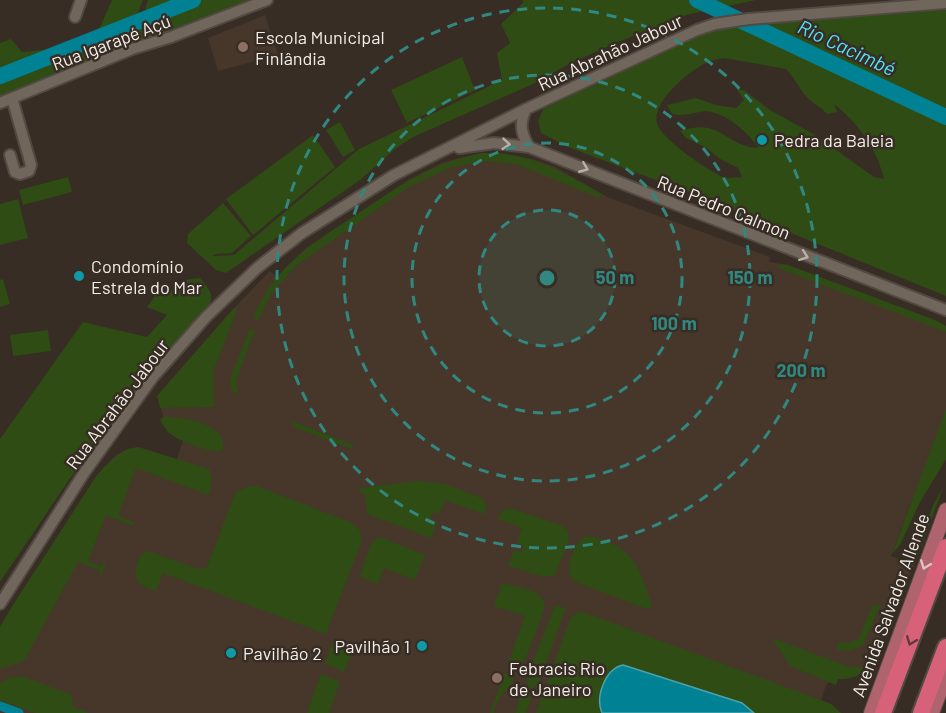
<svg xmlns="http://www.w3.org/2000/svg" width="946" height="713" viewBox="0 0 946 713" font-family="Barlow,sans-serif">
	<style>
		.built { fill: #47372b }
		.green { fill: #2e4c13; fill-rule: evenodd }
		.water { fill: #018294; stroke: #4aa2ad; stroke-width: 1.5 }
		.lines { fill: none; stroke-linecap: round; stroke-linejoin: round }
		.canal { stroke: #018294; stroke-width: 9 }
		.river { stroke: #018294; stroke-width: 16 }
		.minor-casing { stroke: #514942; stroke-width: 14 }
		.major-casing { stroke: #514942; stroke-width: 16 }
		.highway-casing { stroke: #514942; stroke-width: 20 }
		.minor { stroke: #71665c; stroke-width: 10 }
		.major { stroke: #ae636d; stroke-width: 14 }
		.highway { stroke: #d66178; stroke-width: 16 }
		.oneway { stroke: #b9b1a9 }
		.oneway2 { stroke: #dfc4c3 }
		.oneway3 { stroke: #5f3a39 }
		.ring { fill: none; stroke: #318880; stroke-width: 3; stroke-dasharray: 10 8 }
		.education-dot { fill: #8d6e63; stroke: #372d24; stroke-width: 2 }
		.culture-dot { fill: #0f9aa8; stroke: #372d24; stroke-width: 2 }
		.labels { text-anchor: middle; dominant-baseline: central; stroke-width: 5; stroke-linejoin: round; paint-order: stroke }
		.poi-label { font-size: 18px; fill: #f4eee8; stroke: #372d24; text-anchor: start }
		.street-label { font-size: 18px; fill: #f4eee8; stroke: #372d24 }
		.water-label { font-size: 20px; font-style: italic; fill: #4ee2fb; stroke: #372d24 }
		.centre { fill: #318880; stroke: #372d24; stroke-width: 3 }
		.ring-label { font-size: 18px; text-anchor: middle; font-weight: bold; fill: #318880; stroke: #372d24; stroke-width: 5; stroke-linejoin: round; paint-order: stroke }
	</style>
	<rect width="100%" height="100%" fill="#372d24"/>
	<!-- built -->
	<path class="built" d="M265,15L278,55L218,71L208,38Z
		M482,153H500L535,160L555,167L607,197L770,257L769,262L788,265L946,326V459L934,477L912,500L891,556L914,565L872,663L869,667L843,668L836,685L828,682L825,688L821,700L831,704L841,713H0V627L97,475L115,456L127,449L138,447L177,459L183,441L168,432L157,396L234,308L270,271L277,277L306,248L410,179L444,162Z"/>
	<!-- green -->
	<path class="green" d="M112,0H143L137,15L99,29Z
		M148,0H252L226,8L216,18L0,105V43L11,39L22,52L63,48L143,16Z
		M523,0H756L686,15L611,45L565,66L540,81L413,137L395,149L360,180L226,273L216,270L187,243L188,234L223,203L251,236L232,253L216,254L212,256L234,255L359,149L502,80L497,53L510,43L501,24L523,3Z
		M946,10V296L717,203L568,147L541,133L538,121L543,109L685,42L710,32L743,26ZM724,58L786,69C796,79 801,93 811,101C817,106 822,108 827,114L837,112L834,104C858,123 877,149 884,179L874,177L815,135L770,110L745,91L736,88L744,100L736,108L716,105L696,98L667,105L672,114C683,116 689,114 700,112C719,107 749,132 758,148C724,146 722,117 680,131L686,138L705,147L720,159L738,168L742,177C736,177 729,179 723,177C708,171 665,141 658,126C648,104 689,71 706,63C712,60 718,59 724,58Z
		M462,57L475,90L407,123L391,90Z
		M340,122L355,150L343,157L326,130Z
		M313,135L335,167L253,235L226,199Z
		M482,153C531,152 560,171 602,194L599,198L516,164L484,161L452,167L409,187L297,265L271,294L258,321L253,319C271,268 316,241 359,213C400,185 432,163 482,153Z
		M68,177L72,192L23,205L19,190Z
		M18,199L28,238L0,245V204Z
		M779,265H788L935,320L946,326V332L778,268Z
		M200,278C216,296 213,299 202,319L111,418L0,582V439L83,322L147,337L167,315L147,307L155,296H165L184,280Z
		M3,279L10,304L0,307V280Z
		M234,308L237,310L213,372L214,407L160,408L157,396Z
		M250,328L255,330L236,381L238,395L231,390L230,378Z
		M48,330L51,351L13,356L10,335Z
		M946,409V459L919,504L900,545L892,554Z
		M163,417C182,417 228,422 223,450C213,455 176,440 168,432C165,429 162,423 160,420Z
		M289,420L354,445L352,449L296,428Z
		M138,447L209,469L212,475L210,493L206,494L136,468L118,515L136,524L133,526L106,515L88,561L101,566L104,562H106L102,574H99L100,570L78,562L24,661L0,669V627L11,608L97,475C110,461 119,450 138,447Z
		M419,481L445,484L482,498L487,506L484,514L445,500L439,515L433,512L430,519L437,522L431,538L367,514L365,493H360L359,488Z
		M249,486H257L350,522L359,529L362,540L326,634L163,573L156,591C139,585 131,581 138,562C140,556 141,554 147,551L199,569L207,567L234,496L238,491Z
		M943,488L918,556L914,565L911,564L934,503Z
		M507,508L513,509L561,525L568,531L569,541L555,575L544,577L508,566L514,550L521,552L524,546L517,543L522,528L498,519L501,513Z
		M587,536C594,536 600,539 606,541C639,554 641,575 652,605L651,608L647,609L578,583L570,577C567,563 574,541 587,536Z
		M380,537L425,555L415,580L384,568L378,584L360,577L371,543Z
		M502,583C516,587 544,589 545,607L526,658L517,669L507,666L525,616L494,606Z
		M873,604L880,606L863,645L850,651L836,650L839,642L849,643L859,638Z
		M555,605L566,608L538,684L533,688H529L526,681Z
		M580,611L821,700L831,704L841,713H754L742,703L599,705L602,713H536L571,617Z
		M772,638L850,667H860L872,663C863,674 853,680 838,679L836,685L790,666Z
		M333,642L353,650L344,672L325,664Z
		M321,674L340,682L329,713H307Z
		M504,674L514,677L512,684L500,697L493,713H490Z
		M22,676L72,695L73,707L89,713H35L0,700V683L8,678Z
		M525,693L530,694L531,699L526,713H515L521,695Z"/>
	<!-- water -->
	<path class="water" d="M623,665L742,703L754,713H602C595,697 605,669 623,665Z"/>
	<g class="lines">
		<!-- canal -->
		<path class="canal" d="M0,706L19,713"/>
		<!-- river -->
		<path class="river" d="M697,0L946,117
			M0,76L193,0"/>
		<!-- minor casing -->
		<g class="minor-casing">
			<path id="minor" d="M75,17L81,0
				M0,103L132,49L171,37L267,0
				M526,109C519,124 521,133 529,147
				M459,148L494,143L529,147L946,310
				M10,155L15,172L20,174L29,171L31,165L12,98
				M0,604L84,473L153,377L206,317L257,268L302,233L394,175L526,109L697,30L715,24L749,19L946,3"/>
		</g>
		<!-- major casing -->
		<g class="major-casing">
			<path id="major" d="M871,713L946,510
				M932,713L946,676"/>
		</g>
		<!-- highway casing -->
		<g class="highway-casing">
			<path id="highway" d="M883,713L946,547
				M921,713L946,647"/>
		</g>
		<!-- minor -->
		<use href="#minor" class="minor"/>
		<!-- major -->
		<use href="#major" class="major"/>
		<!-- highway -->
		<use href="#highway" class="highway"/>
	</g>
	<!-- one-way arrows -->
	<defs><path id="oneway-chevron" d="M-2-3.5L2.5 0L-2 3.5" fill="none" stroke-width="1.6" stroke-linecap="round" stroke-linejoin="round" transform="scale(1.5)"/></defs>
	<g class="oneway">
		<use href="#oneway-chevron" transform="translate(506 144) rotate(5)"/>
		<use href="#oneway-chevron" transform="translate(584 168) rotate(22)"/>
		<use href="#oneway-chevron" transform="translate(804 256) rotate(21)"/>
	</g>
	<use class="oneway2" href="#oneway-chevron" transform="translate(925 565) rotate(111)"/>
	<use class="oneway3" href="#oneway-chevron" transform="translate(911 641) rotate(111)"/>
	<!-- distance rings -->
	<circle cx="547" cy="278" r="68" fill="#318880" fill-opacity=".12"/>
	<g class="ring">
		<circle cx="547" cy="278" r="68"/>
		<circle cx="547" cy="278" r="135"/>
		<circle cx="547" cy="278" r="203"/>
		<circle cx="547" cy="278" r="270"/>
	</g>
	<!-- markers -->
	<g class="education-dot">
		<circle cx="243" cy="47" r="6"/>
		<circle cx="497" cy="678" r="6"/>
	</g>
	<g class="culture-dot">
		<circle cx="762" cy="140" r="6"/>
		<circle cx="79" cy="276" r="6"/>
		<circle cx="422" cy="646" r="6"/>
		<circle cx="231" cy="653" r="6"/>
	</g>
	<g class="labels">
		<!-- poi labels -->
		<g class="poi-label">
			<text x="255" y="37">Escola Municipal<tspan x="255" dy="21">Finlândia</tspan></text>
			<text x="774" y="140">Pedra da Baleia</text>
			<text x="91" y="266">Condomínio<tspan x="91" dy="21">Estrela do Mar</tspan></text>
			<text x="410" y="646" text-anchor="end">Pavilhão 1</text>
			<text x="243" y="653">Pavilhão 2</text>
			<text x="509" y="668">Febracis Rio<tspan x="509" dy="21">de Janeiro</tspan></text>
		</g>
		<!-- street labels -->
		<g class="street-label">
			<text transform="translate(111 42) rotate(-21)">Rua Igarapé Açú</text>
			<text transform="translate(610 52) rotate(-25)">Rua Abrahão Jabour</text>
			<text transform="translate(724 207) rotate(22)">Rua Pedro Calmon</text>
			<text transform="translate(117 404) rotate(-53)">Rua Abrahão Jabour</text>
			<text transform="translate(890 605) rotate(-70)">Avenida Salvador Allende</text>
		</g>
		<!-- water labels -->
		<g class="water-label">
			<text transform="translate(847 47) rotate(25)">Rio Cacimbé</text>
		</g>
	</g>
	<circle cx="547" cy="278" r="9" class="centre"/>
	<g class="ring-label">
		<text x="615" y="284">50 m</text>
		<text x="750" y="284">150 m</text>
		<text x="674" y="330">100 m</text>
		<text x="801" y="377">200 m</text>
	</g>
</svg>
